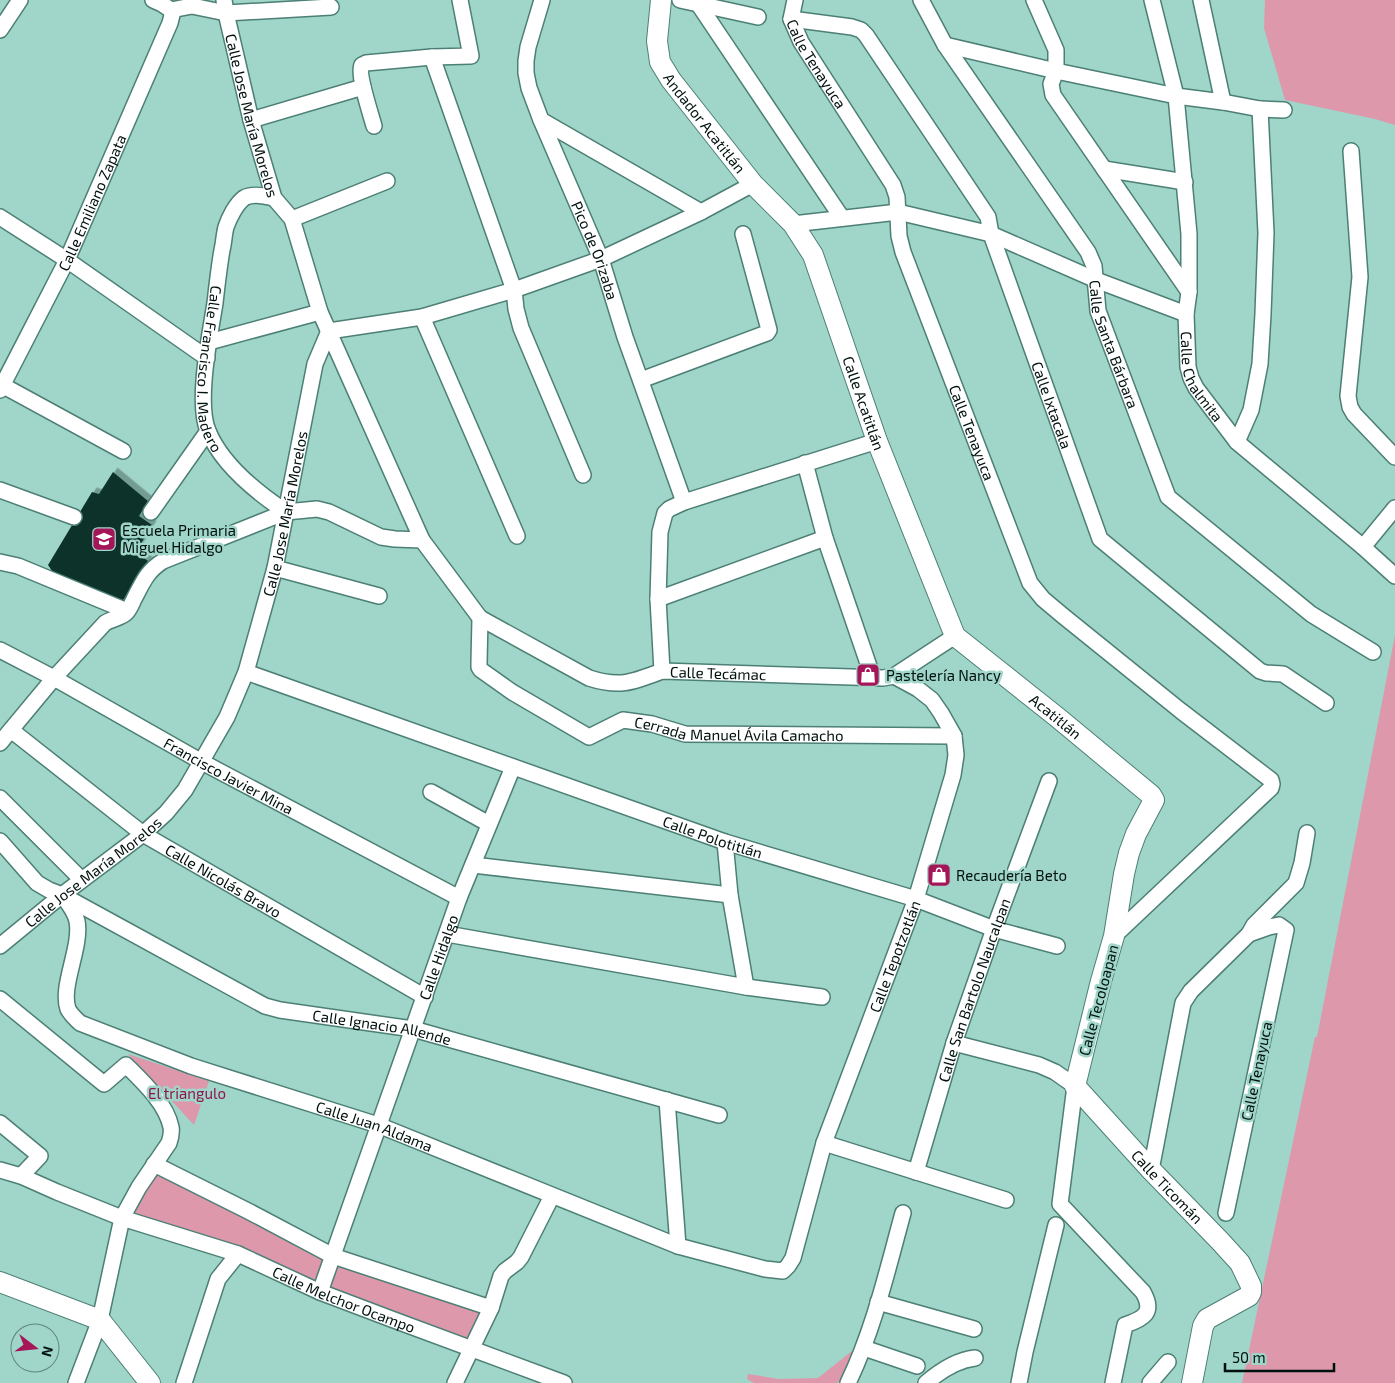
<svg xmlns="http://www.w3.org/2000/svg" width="1395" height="1383" viewBox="0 0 1395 1383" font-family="'Exo 2',sans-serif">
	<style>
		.green { fill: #dd98ac }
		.building { fill: #0a332c; filter: url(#shadow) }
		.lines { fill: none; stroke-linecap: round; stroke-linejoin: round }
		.street-casing { stroke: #4c7f75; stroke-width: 18 }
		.secondary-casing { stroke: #4c7f75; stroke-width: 22 }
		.street { stroke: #fff; stroke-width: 15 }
		.secondary { stroke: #fff; stroke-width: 20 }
		.labels { text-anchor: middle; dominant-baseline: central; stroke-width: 5; stroke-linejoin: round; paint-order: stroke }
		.street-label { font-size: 15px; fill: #00110e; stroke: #a0d5c9 }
		.poi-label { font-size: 15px; fill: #00110e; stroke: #a0d5c9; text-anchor: start }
		.park-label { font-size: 15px; fill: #8d174c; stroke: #a0d5c9 }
	</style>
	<defs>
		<filter id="shadow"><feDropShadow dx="4.5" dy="-4.5" stdDeviation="0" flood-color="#0004"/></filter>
	</defs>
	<rect width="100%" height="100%" fill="#a0d5c9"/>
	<!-- green -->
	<path class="green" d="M1265,0H1395V125L1375,119L1285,100L1264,28Z
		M1395,635V1383H1242L1315,1037H1317Z
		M128,1054L209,1081L194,1125Z
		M154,1164L333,1256L491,1308L471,1349L122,1218Z
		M857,1347L843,1377L837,1383H754L747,1379L748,1374L779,1379L818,1378Z"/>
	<!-- building -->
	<path class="building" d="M113,472L148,501L139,516L152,525L136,552L148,561L120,605L54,574L48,565L92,492L99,494Z"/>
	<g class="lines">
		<!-- street casing -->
		<g class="street-casing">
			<g id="street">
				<path d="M153,0L162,4L171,10"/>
				<path id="s1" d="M224,0L226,13L251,120L274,198L292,219L320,312L422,540L480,618L479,663V667L481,670L512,692L589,737L623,720L652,724L685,734L954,736"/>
				<path id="s2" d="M542,0L528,47L526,61V73L529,88L541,120L601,259L625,337L684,502"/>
				<path d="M680,0L758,17"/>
				<path id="s3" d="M795,0L791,19L801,42L893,185L897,197L899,236L903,252L1030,583L1043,599L1062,615L1181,711L1271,780L1272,784L1271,788L1114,936"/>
				<path id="s4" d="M921,0L945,45L1088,252L1094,266L1098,311L1168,497L1311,614L1373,652"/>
				<path d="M1034,0L1056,50V71L1051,84L1053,95L1189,292"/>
				<path id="s5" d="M1152,0L1176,96L1189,234V292L1186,314L1188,367L1191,378L1196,388L1237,442L1363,547L1395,576"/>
				<path d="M1201,0L1223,102"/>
				<path d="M699,5L842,218"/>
				<path d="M171,10L192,6L226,13L331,7"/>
				<path id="s6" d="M791,19L852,27L861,30L866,35L988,217L991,234L1100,539L1260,671L1266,673L1283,674L1326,703"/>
				<path d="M0,30L20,0"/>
				<path d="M945,45L1056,71L1176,96L1223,102L1260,109L1284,110"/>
				<path d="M432,57L514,290L516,309L521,328L583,475"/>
				<path d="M251,120L363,87"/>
				<path d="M541,120L701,212"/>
				<path d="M374,126C371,115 357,73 362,65C363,64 365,64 366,63L432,57L471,56L460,0"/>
				<path d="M1351,151L1360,277L1348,396L1350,407L1354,414L1395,457"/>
				<path d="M1104,169L1185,182"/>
				<path id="s7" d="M274,198C266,196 252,193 244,198C236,204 229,218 226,227C224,234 224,242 222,250C219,267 217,285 215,303C210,335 196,402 208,431C222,465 256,492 286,512"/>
				<path d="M0,217L67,260L207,358"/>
				<path d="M292,219L387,181"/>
				<path d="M793,224L898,212L991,234L1096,280L1186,314"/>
				<path d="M422,317L517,536"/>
				<path d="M329,331L422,317L514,290L601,259L701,212L753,184"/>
				<path d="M209,342L320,312"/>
				<path d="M641,380L767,333L769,330L768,326L743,234"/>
				<path d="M2,385L123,451"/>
				<path id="s8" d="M0,390L67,260L170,23L172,15L171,10"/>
				<path d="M1237,442L1251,410L1260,364L1263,314L1266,233L1260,109"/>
				<path d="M805,463L825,538L873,678"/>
				<path d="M0,490L74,517"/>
				<path d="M151,512L208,431"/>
				<path d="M1363,547L1395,508"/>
				<path d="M0,562L18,566L127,611"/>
				<path d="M275,568L379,596"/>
				<path d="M658,599L825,538"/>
				<path id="s9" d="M480,618L589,678C620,688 633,682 662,671L883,678L894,676L955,636"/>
				<path id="s10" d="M0,650L54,678L202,762L459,898"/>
				<path d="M662,671L658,599L660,532L665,513L669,509L684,502L877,441"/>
				<path id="s11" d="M246,672L725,842L916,899L994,929L1057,946"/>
				<path id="s12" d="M11,730L143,834L425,997"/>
				<path d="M0,743L54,678L105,623C111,619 121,618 126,613C130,609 132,603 134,599C143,582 147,571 163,561L286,512L317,509L329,512L381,537L395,539L422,540"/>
				<path d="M431,792L489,824"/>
				<path d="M0,798L82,880"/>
				<path id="s13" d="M0,841L37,883L49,890L62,895L265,1006L280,1010L413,1029L719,1115"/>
				<path d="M725,842L730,895L746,987"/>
				<path d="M473,865L730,895"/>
				<path id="s14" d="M62,895C68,903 75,911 77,921C82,947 60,986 68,1009C71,1015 76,1019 80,1023L191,1066L378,1125L678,1246L765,1269L783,1271L788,1266L793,1258L824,1143L916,899L953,775L956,755L954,736L941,713L932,700L918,689L894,676"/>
				<path d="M447,934L746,987L822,997"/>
				<path d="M1249,934L1254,925L1296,883L1302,863L1307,833"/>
				<path id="s15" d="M0,946L62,895L143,834L166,813L185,790L227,717L246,672L275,568L315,364L329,331"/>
				<path d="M0,999L104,1084L126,1065C142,1081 166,1103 171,1127C172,1132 171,1137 169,1143L139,1187L122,1218L100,1320L76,1383"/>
				<path d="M954,1043L1039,1065L1055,1072L1075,1086L1060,1204L1143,1292C1155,1313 1143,1319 1125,1325L1113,1383"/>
				<path d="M667,1100L678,1246"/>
				<path d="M0,1123L40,1156L21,1176"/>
				<path d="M824,1143L1006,1200"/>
				<path d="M154,1164L250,1212L333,1256L491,1308"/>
				<path id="s16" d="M0,1170L21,1176L57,1192L122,1218L238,1254L320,1292L394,1320L564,1383"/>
				<path d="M1151,1170L1183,1003L1191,991L1249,934L1269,927L1279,925L1286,930L1226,1213"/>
				<path id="s17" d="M916,1172L954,1043L994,929L1049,781"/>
				<path id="s18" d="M320,1292L459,898L513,767"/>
				<path d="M878,1302L974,1329"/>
				<path d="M864,1348L917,1366"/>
				<path d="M184,1383L218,1279L238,1254"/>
				<path d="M455,1383L491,1308L501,1276L505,1271L517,1262L521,1257L552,1196"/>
				<path d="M848,1383C874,1329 887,1271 903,1213"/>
				<path d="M926,1383C940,1371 957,1360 975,1358"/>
				<path d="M1019,1383L1025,1352L1056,1225"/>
				<path d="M1150,1383L1168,1362"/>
			</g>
		</g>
		<!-- secondary casing -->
		<g class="secondary-casing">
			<g id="secondary">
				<path id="s19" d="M661,0L657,41L660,62L671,80L753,184L793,224L813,255L877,441L955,636L1057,717L1151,795L1154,800L1136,834L1129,853L1124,874L1114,936L1101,981L1075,1086L1151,1170L1220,1241L1240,1263L1251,1286V1292L1249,1296L1207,1319L1203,1326L1192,1383"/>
				<path d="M0,1282L100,1320L150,1383"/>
			</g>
		</g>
		<!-- street -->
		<use href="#street" class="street"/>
		<!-- secondary -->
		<use href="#secondary" class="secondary"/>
	</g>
	<!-- icons -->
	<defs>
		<g id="school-square" transform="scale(1.25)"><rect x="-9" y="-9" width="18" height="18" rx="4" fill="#a51658" stroke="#a0d5c9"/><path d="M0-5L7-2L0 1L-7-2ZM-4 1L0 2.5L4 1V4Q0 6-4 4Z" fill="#fff"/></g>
		<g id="shop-square" transform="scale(1.25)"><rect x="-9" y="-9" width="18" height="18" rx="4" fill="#a51658" stroke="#a0d5c9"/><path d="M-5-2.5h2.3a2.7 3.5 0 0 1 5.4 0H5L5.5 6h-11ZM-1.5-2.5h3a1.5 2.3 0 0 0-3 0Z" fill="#fff"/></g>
	</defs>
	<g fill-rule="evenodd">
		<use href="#school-square" x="104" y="539"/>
		<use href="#shop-square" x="868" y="675"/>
		<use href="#shop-square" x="939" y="875"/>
	</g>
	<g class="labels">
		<!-- street labels -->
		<g class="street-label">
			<text stroke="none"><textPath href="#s3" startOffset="71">Calle Tenayuca</textPath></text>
			<text stroke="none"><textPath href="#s1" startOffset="119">Calle Jose María Morelos</textPath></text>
			<text stroke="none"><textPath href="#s19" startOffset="138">Andador Acatitlán</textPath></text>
			<text stroke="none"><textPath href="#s8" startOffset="209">Calle Emiliano Zapata</textPath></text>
			<text stroke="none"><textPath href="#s2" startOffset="266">Pico de Orizaba</textPath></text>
			<text stroke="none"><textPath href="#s4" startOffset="399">Calle Santa Bárbara</textPath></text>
			<text stroke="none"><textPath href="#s7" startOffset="209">Calle Francisco I. Madero</textPath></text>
			<text stroke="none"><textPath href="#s5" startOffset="384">Calle Chalmita</textPath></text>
			<text stroke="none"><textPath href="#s19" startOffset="466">Calle Acatitlán</textPath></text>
			<text stroke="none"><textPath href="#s6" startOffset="496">Calle Ixtacala</textPath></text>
			<text stroke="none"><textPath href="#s3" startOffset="476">Calle Tenayuca</textPath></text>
			<text stroke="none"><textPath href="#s15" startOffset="539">Calle Jose María Morelos</textPath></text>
			<text stroke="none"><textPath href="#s9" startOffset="256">Calle Tecámac</textPath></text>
			<text stroke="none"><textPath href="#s19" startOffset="845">Acatitlán</textPath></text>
			<text stroke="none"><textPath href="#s1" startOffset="1011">Cerrada Manuel Ávila Camacho</textPath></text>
			<text stroke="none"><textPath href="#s10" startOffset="261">Francisco Javier Mina</textPath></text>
			<text stroke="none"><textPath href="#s11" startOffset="495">Calle Polotitlán</textPath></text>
			<text stroke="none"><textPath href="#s15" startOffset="119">Calle Jose María Morelos</textPath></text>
			<text stroke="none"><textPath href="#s12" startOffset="261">Calle Nicolás Bravo</textPath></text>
			<text stroke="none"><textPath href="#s14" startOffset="1220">Calle Tepotzotlán</textPath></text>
			<text stroke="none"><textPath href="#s18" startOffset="355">Calle Hidalgo</textPath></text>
			<text stroke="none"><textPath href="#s17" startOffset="191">Calle San Bartolo Naucalpan</textPath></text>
			<text transform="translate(1098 1000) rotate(-75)">Calle Tecoloapan</text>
			<text stroke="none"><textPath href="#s13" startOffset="434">Calle Ignacio Allende</textPath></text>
			<text transform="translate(1256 1071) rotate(-78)">Calle Tenayuca</text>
			<text stroke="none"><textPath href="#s14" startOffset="450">Calle Juan Aldama</textPath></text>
			<text stroke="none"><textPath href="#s19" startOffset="1409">Calle Ticomán</textPath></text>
			<text stroke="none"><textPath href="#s16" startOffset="368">Calle Melchor Ocampo</textPath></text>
		</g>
		<!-- poi labels -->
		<g class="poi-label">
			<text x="122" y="530">Escuela Primaria<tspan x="122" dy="17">Miguel Hidalgo</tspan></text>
			<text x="886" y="675">Pastelería Nancy</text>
			<text x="956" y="875">Recaudería Beto</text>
		</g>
		<!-- park labels -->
		<g class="park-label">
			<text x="187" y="1093">El triangulo</text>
		</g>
	</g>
	<!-- north arrow -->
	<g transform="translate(35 1348) rotate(106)"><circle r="24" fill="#a0d5c9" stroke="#60877e"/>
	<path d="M0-4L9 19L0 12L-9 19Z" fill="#a51658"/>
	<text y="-8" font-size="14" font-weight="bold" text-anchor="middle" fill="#00110e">N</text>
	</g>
	<!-- scale -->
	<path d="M1225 1363v8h109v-8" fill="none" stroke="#00110e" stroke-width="2.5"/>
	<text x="1232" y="1363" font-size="15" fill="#00110e" stroke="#a0d5c9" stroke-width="4" paint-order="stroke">50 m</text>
</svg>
